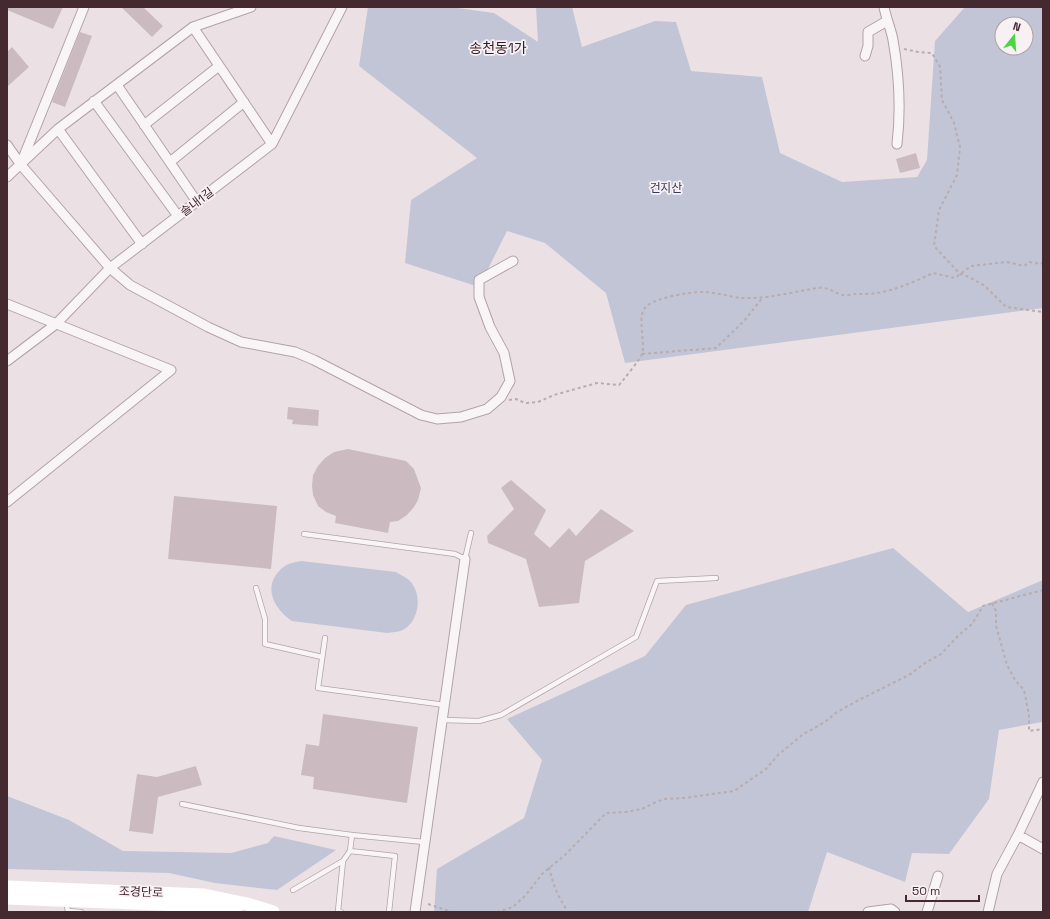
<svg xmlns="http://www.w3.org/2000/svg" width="1050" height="919" viewBox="0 0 1050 919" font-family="'Space Grotesk','Noto Sans KR',sans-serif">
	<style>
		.green { fill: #c2c5d5; fill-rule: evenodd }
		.building { fill: #cbbbc0 }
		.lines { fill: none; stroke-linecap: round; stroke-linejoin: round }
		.lane-casing { stroke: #b2a2a7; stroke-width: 6 }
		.street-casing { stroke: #b2a2a7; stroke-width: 11 }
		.path { stroke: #b8acaf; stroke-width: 2; stroke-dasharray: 3 3; stroke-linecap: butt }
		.lane { stroke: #f9f5f6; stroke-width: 4.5 }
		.street { stroke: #f9f5f6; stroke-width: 9 }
		.secondary { stroke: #fff; stroke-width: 13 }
		.labels { text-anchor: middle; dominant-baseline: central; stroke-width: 3.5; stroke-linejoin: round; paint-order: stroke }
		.park-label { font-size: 12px; fill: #353a60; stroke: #f8f1f4 }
		.street-label { font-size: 12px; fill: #442930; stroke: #f8f1f4 }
		.quarter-label { font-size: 14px; fill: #341b21; stroke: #f8f1f4 }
	</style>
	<rect width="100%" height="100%" fill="#ebe1e4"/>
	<!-- green -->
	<path class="green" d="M368,7H450L494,13L538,42L536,7H572L582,47L655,21L676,22L691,71L762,77L780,153L842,182L917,177L927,160L935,41L965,7H1043V308L625,363L606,293L545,243L507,231L479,287L405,263L411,200L477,158L359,66ZM1002,24H1026V48H1002Z
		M893,548L968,612L1043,580V720L1042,722L999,730L989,799L949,854L912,853L905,882L827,852L808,912H434L437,869L524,818L542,760L507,719L645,656L686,605Z
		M301,561L396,572C402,576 409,578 413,585C422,599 418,622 403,630C398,632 392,632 387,633L292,621C274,609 262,587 281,569C286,564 294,562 301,561Z
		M7,796L69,820L123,851L231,853L268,843L274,836L336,850L277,890L215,883L169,873L7,869Z"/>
	<!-- building -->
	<path class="building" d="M7,7H63L53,29L7,10Z
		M121,7H143L163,26L152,37Z
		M80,32L92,36L65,107L52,102Z
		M12,47L29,67L7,87V52Z
		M916,153L920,168L900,173L896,159Z
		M288,407L319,410L318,426L292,424L293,420L287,419Z
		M348,449L406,461L414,469L421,488L418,500L414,507L407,515L398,521L390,522L388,533L335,523L336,516L326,512L318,506L313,495L312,486L313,475L318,466L325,458L334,452Z
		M511,480L546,510L534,534L550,548L569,528L576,536L601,509L634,531L585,561L579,603L539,607L526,559L488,543L487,536L514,509L501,488Z
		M174,496L277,506L271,569L168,559Z
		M323,714L418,727L407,803L313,789L314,777L301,775L306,744L319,746Z
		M196,766L202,785L158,797L153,834L129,831L137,774L157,777Z"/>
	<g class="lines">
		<!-- lane casing -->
		<g class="lane-casing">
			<path id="lane" d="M304,534L455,554L465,559L471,533
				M256,588L265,619V644L322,657
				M325,638L318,688L445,705
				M442,720L479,721L501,715L636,637L657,581L716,578
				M182,804L299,828L352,835
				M350,851L395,856L389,912
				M293,890L343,861
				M66,902L68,911L81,912
				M341,912L338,911L343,861L350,851L352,835L424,842"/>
		</g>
		<!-- street casing -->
		<g class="street-casing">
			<path id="street" d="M884,7C886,18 891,29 893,40C899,74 901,110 897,144
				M193,27L272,144
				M865,56L868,46V32L887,21
				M117,85L197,202
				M94,101L178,216
				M144,125L219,66
				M58,129L142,244
				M7,145L21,165L110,268L130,285L208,327L241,342L295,352L314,360L421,415L437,419L461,417L487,409L501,397L510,381L504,353L490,327L479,297V280L513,261
				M22,161L84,7
				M170,162L244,102
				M7,177L58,129L193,27L251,7
				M7,304L171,370L7,502
				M7,361L56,324L110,268L272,144L342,7
				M1018,835L1043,782
				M415,912L465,559
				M868,912L891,909L895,912
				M927,912L938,876
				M988,912L997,874L1018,835L1043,849"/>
		</g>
		<!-- path -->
		<path class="path" d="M904,49L918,52L932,53L940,67L942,100L954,123L960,147L957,175L939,210L934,246L960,274L969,277L985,286L1006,307L1043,312
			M642,354L716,348L744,321L763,297
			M509,400L516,399L525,403L538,402L554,395L597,383L619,385C622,382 641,358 642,354C646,341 635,313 648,305C659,297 690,292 703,292C716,292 730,297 742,298C768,299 793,292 817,288C827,286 834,293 843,295C847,296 852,294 855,294C862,294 870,294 877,293C896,290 916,281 933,273L955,278L971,266L1007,262L1024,266L1030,262L1040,264L1043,263
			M992,603L996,611V626L1007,665L1015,680L1024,690L1029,715V731L1043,729
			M549,867C553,885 558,897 568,912
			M428,904L452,912
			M497,912L513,907L525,896L543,873L565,855L606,813L626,812L642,809L654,803L664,799L684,798L734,791L766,769L778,755L802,735L825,722L837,712L859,700L909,675L925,663L941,654L959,635L972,624L983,606L1043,590"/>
		<!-- lane -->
		<use href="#lane" class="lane"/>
		<!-- street -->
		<use href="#street" class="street"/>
		<!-- secondary -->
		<path class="secondary" d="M7,887L204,895L247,904L273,912
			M7,898L160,904L225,909L236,912"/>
	</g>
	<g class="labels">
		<!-- park labels -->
		<g class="park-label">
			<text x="666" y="188">건지산</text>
		</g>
		<!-- street labels -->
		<g class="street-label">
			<text transform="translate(197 202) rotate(-37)">솔내1길</text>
			<text transform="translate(141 892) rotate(2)">조경단로</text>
		</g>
		<!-- quarter labels -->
		<g class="quarter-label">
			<text x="498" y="48">송천동1가</text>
		</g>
	</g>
	<!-- border -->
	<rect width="1050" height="919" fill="none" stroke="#442930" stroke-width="16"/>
	<!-- north arrow -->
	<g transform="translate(1014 36) rotate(17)"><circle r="19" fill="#f8f1f4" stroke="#b0a1a6"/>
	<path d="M0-3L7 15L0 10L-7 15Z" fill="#4bd541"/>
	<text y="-6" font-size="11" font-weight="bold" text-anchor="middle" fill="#442930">N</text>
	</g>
	<!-- scale -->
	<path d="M906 895v6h73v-6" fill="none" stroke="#442930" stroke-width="2"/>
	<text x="912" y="895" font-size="12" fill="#442930" stroke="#f8f1f4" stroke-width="3" paint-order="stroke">50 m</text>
</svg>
